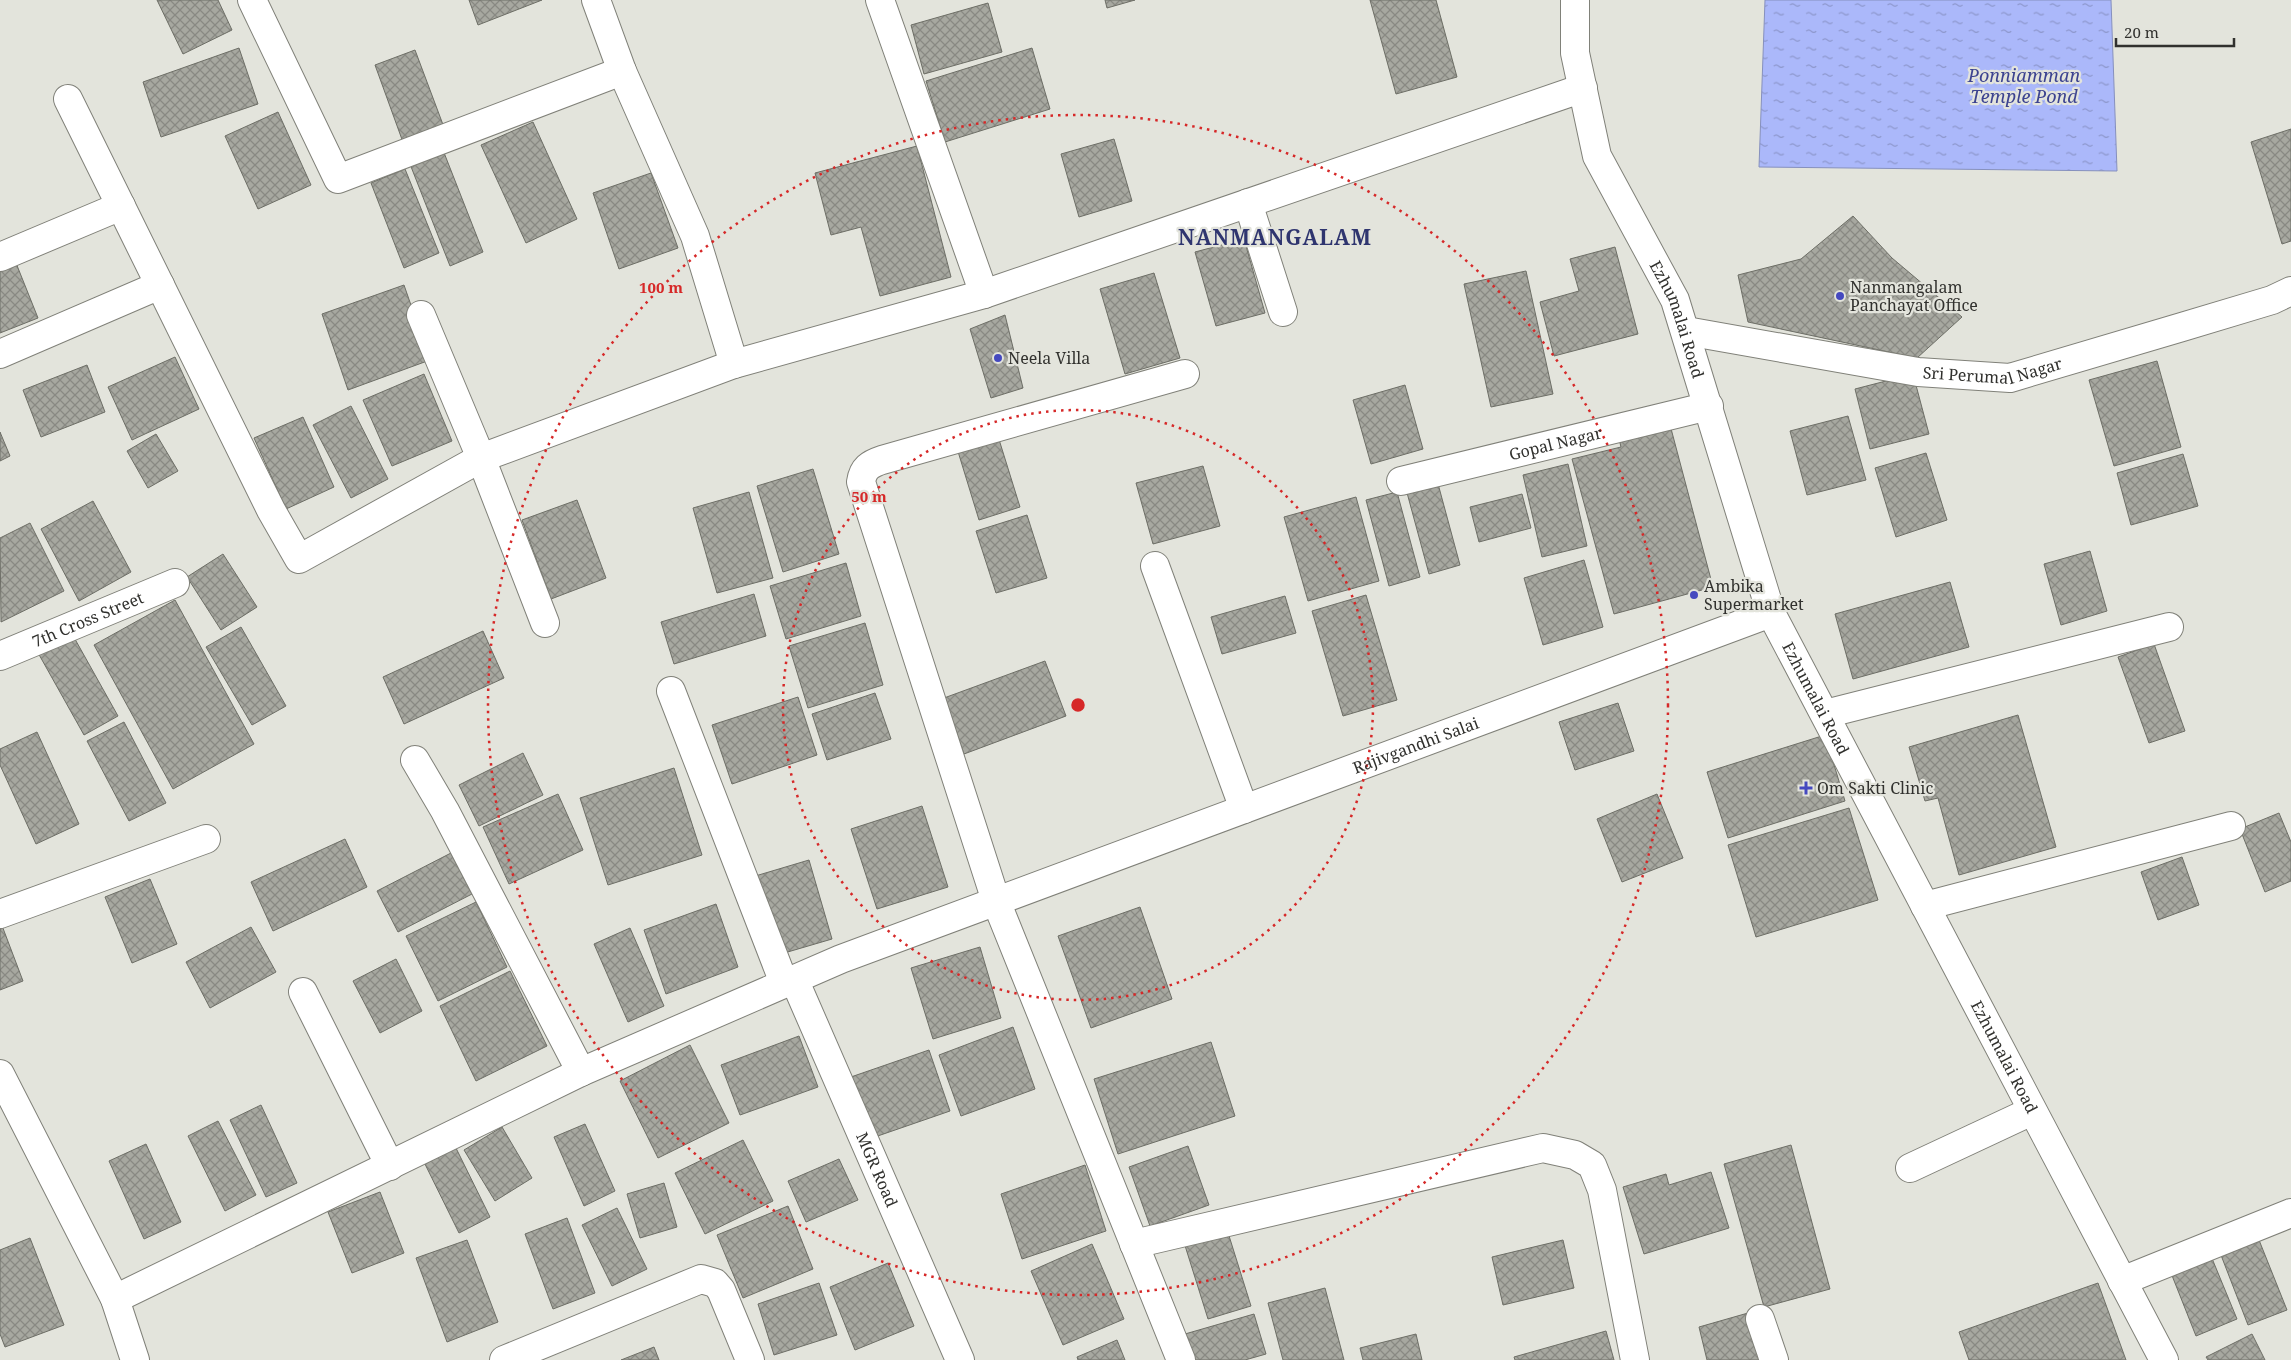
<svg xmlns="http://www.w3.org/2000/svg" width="2291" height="1360" viewBox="0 0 2291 1360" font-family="'Noto Serif',serif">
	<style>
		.water { fill: url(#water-ripples); stroke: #8690bd }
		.building { fill: url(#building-cross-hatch); stroke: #6d6e66 }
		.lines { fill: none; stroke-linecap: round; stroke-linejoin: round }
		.minor-casing { stroke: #808179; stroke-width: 30 }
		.tertiary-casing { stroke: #808179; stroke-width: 30 }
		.minor { stroke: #fff; stroke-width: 28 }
		.tertiary { stroke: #fff; stroke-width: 28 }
		.ring { fill: none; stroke: #d62828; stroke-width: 2.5; stroke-dasharray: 2.5 5 }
		.poi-dot { fill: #4549bf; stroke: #e3e4dc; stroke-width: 2 }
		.labels { text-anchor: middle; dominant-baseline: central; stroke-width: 4.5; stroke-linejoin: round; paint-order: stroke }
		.poi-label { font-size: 16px; fill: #31312e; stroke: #e3e4dc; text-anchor: start }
		.street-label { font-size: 16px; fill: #31312e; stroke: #e3e4dc }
		.water-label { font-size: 18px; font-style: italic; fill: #3c4390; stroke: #e3e4dc }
		.district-label { font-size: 21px; font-weight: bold; letter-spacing: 1px; fill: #2f356f; stroke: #e3e4dc }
		.centre { fill: #d62828; stroke: #e3e4dc; stroke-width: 2.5 }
		.ring-label { font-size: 15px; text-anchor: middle; font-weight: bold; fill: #d62828; stroke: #e3e4dc; stroke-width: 4.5; stroke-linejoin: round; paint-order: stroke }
	</style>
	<defs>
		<pattern id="water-ripples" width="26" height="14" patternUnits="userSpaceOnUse" patternTransform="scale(1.25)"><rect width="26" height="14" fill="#abb8fa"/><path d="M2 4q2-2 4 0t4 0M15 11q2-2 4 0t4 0" fill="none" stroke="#8c96cb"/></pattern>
		<pattern id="building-cross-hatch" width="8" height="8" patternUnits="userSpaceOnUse" patternTransform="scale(1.25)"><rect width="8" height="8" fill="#a7a8a0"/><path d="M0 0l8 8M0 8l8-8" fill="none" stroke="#898983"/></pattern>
	</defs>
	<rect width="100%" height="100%" fill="#e3e4dc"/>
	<!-- water -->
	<path class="water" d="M1765,0H2111L2117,171L1759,167Z"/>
	<!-- building -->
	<path class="building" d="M157,0H218L232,30L183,54Z
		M469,0H542L478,25Z
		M1105,0H1135L1107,8Z
		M1370,0H1436L1457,77L1396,94Z
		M988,3L1002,52L924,74L911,25Z
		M239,48L258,104L161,137L143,82Z
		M1032,48L1050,109L945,142L926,81Z
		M415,50L445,130L404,145L375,65Z
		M278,112L311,185L258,209L225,136Z
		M533,122L577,219L526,243L481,145Z
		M2291,129V241L2282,244L2251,142Z
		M1114,139L1132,201L1079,217L1061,154Z
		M441,145L483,252L450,266L408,159Z
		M917,146L951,277L880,296L861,227L831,235L815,173Z
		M405,169L439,253L404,268L371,183Z
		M651,173L678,248L619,269L593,193Z
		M1853,216L1892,258L1962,317L1917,358L1748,322L1738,275L1801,259Z
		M1244,239L1265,313L1216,326L1195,252Z
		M1615,247L1638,334L1554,356L1540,302L1579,291L1570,259Z
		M14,258L38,318L0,333V264Z
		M1526,271L1553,394L1491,407L1464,284Z
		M1154,273L1180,358L1125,374L1100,289Z
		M404,285L430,360L348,390L322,314Z
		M1005,315L1023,388L991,398L970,329Z
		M175,357L199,409L132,440L108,387Z
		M2157,361L2181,447L2114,466L2089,380Z
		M87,365L105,412L41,437L23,390Z
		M424,374L452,441L392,466L363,400Z
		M1913,374L1929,434L1870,449L1855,389Z
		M1405,385L1423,449L1371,464L1353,400Z
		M351,406L388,479L351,498L313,425Z
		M1848,416L1866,480L1807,495L1790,431Z
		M303,417L334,487L286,509L254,438Z
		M1669,421L1713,587L1614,614L1572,459L1621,447L1618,435Z
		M0,432L10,456L0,461Z
		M997,433L1020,507L979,520L956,445Z
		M156,434L178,471L148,488L127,451Z
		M1926,453L1947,520L1896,537L1875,468Z
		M2183,454L2198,506L2131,525L2117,473Z
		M1568,464L1587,546L1542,557L1523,475Z
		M1203,466L1220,526L1153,544L1136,483Z
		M813,469L839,554L783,572L757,486Z
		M1437,480L1460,565L1429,574L1406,489Z
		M749,492L773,578L717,593L693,508Z
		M1397,492L1420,577L1389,586L1366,500Z
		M1522,494L1531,528L1479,542L1470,507Z
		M1356,497L1379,581L1308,601L1284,517Z
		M577,500L606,578L551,599L522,520Z
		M93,501L131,572L79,601L41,529Z
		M1027,515L1047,578L996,593L976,531Z
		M30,523L64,591L1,622L0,538Z
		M2090,551L2107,611L2061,625L2044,564Z
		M223,554L257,607L221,630L187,577Z
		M1584,560L1603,627L1543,645L1524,578Z
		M846,563L861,616L786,639L770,586Z
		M1950,582L1969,647L1853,679L1835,614Z
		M754,594L766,636L674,664L661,622Z
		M1366,595L1397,700L1343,716L1312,611Z
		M1285,596L1296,633L1222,654L1211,617Z
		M175,600L254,744L173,789L94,645Z
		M865,623L883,685L808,708L789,646Z
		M241,627L286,706L252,725L206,647Z
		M483,631L504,678L404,724L383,677Z
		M71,632L118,716L84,735L37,651Z
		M2154,644L2185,731L2149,743L2118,657Z
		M1045,661L1066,716L964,754L944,698Z
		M875,693L891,739L827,760L812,714Z
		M798,697L817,755L732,784L712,725Z
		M1618,703L1634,751L1575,770L1559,722Z
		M2018,715L2056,847L1959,875L1938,798L1925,801L1909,747Z
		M124,722L166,803L129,821L87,741Z
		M37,732L79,824L36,844L0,765V749Z
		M1825,735L1845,801L1728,838L1707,772Z
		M523,753L543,795L479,826L459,785Z
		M674,768L702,855L608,885L580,798Z
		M558,794L583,850L509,884L483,827Z
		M1657,794L1683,858L1622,882L1597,819Z
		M922,806L948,887L877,909L851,829Z
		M1849,808L1878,900L1756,937L1728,845Z
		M2279,813L2291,842V881L2265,892L2240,829Z
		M345,839L367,887L273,931L251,882Z
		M451,853L472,894L398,932L377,891Z
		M2182,857L2199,905L2158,920L2141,872Z
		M809,860L832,939L774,956L752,877Z
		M150,879L177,944L132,963L105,897Z
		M476,902L507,967L438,1001L406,936Z
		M716,904L738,967L666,994L644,930Z
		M1140,907L1172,999L1091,1028L1058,936Z
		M1,923L23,981L0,990V924Z
		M251,927L276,972L210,1008L186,962Z
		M630,928L664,1006L628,1022L594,944Z
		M980,947L1001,1018L933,1039L911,968Z
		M396,959L422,1011L380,1033L353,981Z
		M510,971L547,1046L476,1081L440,1006Z
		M1013,1027L1035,1089L961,1116L939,1055Z
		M799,1036L818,1087L740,1115L721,1065Z
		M1211,1042L1235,1116L1118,1154L1094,1079Z
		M690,1045L729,1123L658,1158L620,1081Z
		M929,1050L950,1111L869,1139L848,1078Z
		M261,1105L297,1183L266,1197L230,1120Z
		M218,1121L256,1195L225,1211L188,1136Z
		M585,1124L615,1191L584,1206L554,1137Z
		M502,1127L532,1178L495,1201L464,1150Z
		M743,1140L773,1201L705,1234L675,1173Z
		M453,1142L490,1217L459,1233L422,1158Z
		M146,1144L181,1222L144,1239L109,1161Z
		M1791,1145L1830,1289L1764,1307L1724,1164Z
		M1188,1146L1209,1205L1150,1226L1129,1167Z
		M839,1159L858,1200L806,1222L788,1181Z
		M1085,1165L1106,1231L1022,1259L1001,1194Z
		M1711,1172L1729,1228L1644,1254L1623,1187L1666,1174L1669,1185Z
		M664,1183L677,1227L640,1238L627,1194Z
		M380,1192L404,1253L352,1273L328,1212Z
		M788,1206L813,1269L743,1298L717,1235Z
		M617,1208L647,1269L612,1286L582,1225Z
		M567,1218L595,1293L553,1309L525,1234Z
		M1225,1223L1251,1306L1208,1319L1182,1236Z
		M2257,1235L2287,1310L2248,1325L2219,1250Z
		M30,1238L64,1325L5,1347L0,1334V1250Z
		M467,1240L498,1322L447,1342L416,1258Z
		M1563,1240L1574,1288L1503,1305L1492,1257Z
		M1092,1244L1124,1319L1063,1345L1031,1271Z
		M2211,1256L2237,1319L2196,1336L2171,1273Z
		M888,1263L914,1326L855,1350L830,1287Z
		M819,1283L837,1335L774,1355L758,1304Z
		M2098,1283L2126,1360H1969L1959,1332Z
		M1325,1288L1344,1360H1283L1268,1303Z
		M1748,1313L1760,1360H1707L1699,1327Z
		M1254,1314L1266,1354L1245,1360H1192L1185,1334Z
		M1606,1331L1614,1360H1515L1514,1357Z
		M1416,1334L1422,1360H1363L1360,1348Z
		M2252,1334L2265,1360H2208L2206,1357Z
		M1117,1340L1125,1360H1078L1077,1357Z
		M654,1347L659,1360H621Z"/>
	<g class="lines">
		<!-- minor casing -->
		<g class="minor-casing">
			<g id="minor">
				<path d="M252,0L338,179L622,71"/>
				<path d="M596,0L622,71L695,236L734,364"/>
				<path d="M880,0L984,294"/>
				<path d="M68,99L271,510L299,559L481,458L734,364L984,294L1583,88"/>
				<path d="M1248,203L1283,312"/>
				<path d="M0,257L121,206"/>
				<path d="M421,315L481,458L545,623"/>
				<path id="s1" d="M1686,331L1918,372L2010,378L2182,327L2272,300L2291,291"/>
				<path d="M0,354L160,285"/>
				<path id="s2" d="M1401,481L1709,406"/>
				<path d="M1155,566L1244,809"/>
				<path id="s3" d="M0,656L175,583"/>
				<path d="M671,691L784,983"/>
				<path d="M1825,714L2169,627"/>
				<path d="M415,760L445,811L581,1072"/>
				<path d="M1925,906L2231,826"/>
				<path d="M0,914L206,839"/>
				<path id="s4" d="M794,979L960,1360"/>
				<path d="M303,992L390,1166"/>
				<path d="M0,1074L115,1299L135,1360"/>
				<path d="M1910,1168L2032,1111"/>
				<path d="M1134,1244L1543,1148L1575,1155L1592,1165L1602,1190L1635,1360"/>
				<path d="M2122,1281L2291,1213"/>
				<path id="s5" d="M115,1299L581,1072L841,959L1771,613"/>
				<path d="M1760,1319L1774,1360"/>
				<path d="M504,1360L701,1279L715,1283L721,1290L750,1360"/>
				<path d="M1181,1360L996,901L861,482C863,468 870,464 882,460L1185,374"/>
			</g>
		</g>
		<!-- tertiary casing -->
		<g class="tertiary-casing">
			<g id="tertiary">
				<path id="s6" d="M1575,0V53L1597,156L1675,300L1771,613L2164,1360"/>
			</g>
		</g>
		<!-- minor -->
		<use href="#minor" class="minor"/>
		<!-- tertiary -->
		<use href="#tertiary" class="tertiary"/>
	</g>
	<!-- distance rings -->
	<g class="ring">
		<circle cx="1078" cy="705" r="295"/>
		<circle cx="1078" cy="705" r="590"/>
	</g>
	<!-- markers -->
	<g class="poi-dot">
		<circle cx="1840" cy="296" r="5"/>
		<circle cx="998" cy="358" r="5"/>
		<circle cx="1694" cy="595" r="5"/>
		<path d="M1803.5 780.5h5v5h5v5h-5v5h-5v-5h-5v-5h5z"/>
	</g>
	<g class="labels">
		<!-- poi labels -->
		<g class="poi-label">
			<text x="1850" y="287">Nanmangalam<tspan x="1850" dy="18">Panchayat Office</tspan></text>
			<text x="1008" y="358">Neela Villa</text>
			<text x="1704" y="586">Ambika<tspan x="1704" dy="18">Supermarket</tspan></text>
			<text x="1817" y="788">Om Sakti Clinic</text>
		</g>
		<!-- street labels -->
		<g class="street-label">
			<text stroke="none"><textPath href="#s6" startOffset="341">Ezhumalai Road</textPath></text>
			<text stroke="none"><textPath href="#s1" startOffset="311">Sri Perumal Nagar</textPath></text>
			<text stroke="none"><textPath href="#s2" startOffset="159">Gopal Nagar</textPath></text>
			<text stroke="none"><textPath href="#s3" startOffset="95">7th Cross Street</textPath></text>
			<text stroke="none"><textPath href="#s6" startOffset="746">Ezhumalai Road</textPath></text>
			<text stroke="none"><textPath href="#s5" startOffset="1415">Rajivgandhi Salai</textPath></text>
			<text stroke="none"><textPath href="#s6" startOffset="1151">Ezhumalai Road</textPath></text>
			<text stroke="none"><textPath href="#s4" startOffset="208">MGR Road</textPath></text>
		</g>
		<!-- water labels -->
		<g class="water-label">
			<text x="2024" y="75">Ponniamman<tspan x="2024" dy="21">Temple Pond</tspan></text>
		</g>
		<!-- district labels -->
		<g class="district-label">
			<text x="1275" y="237">NANMANGALAM</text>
		</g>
	</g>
	<circle cx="1078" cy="705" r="8" class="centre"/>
	<g class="ring-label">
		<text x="661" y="293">100 m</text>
		<text x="869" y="502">50 m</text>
	</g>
	<!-- scale -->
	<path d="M2116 38v8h118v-8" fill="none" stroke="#31312e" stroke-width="2.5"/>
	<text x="2124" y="38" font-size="15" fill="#31312e" stroke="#e3e4dc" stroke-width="4" paint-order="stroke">20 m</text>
</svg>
